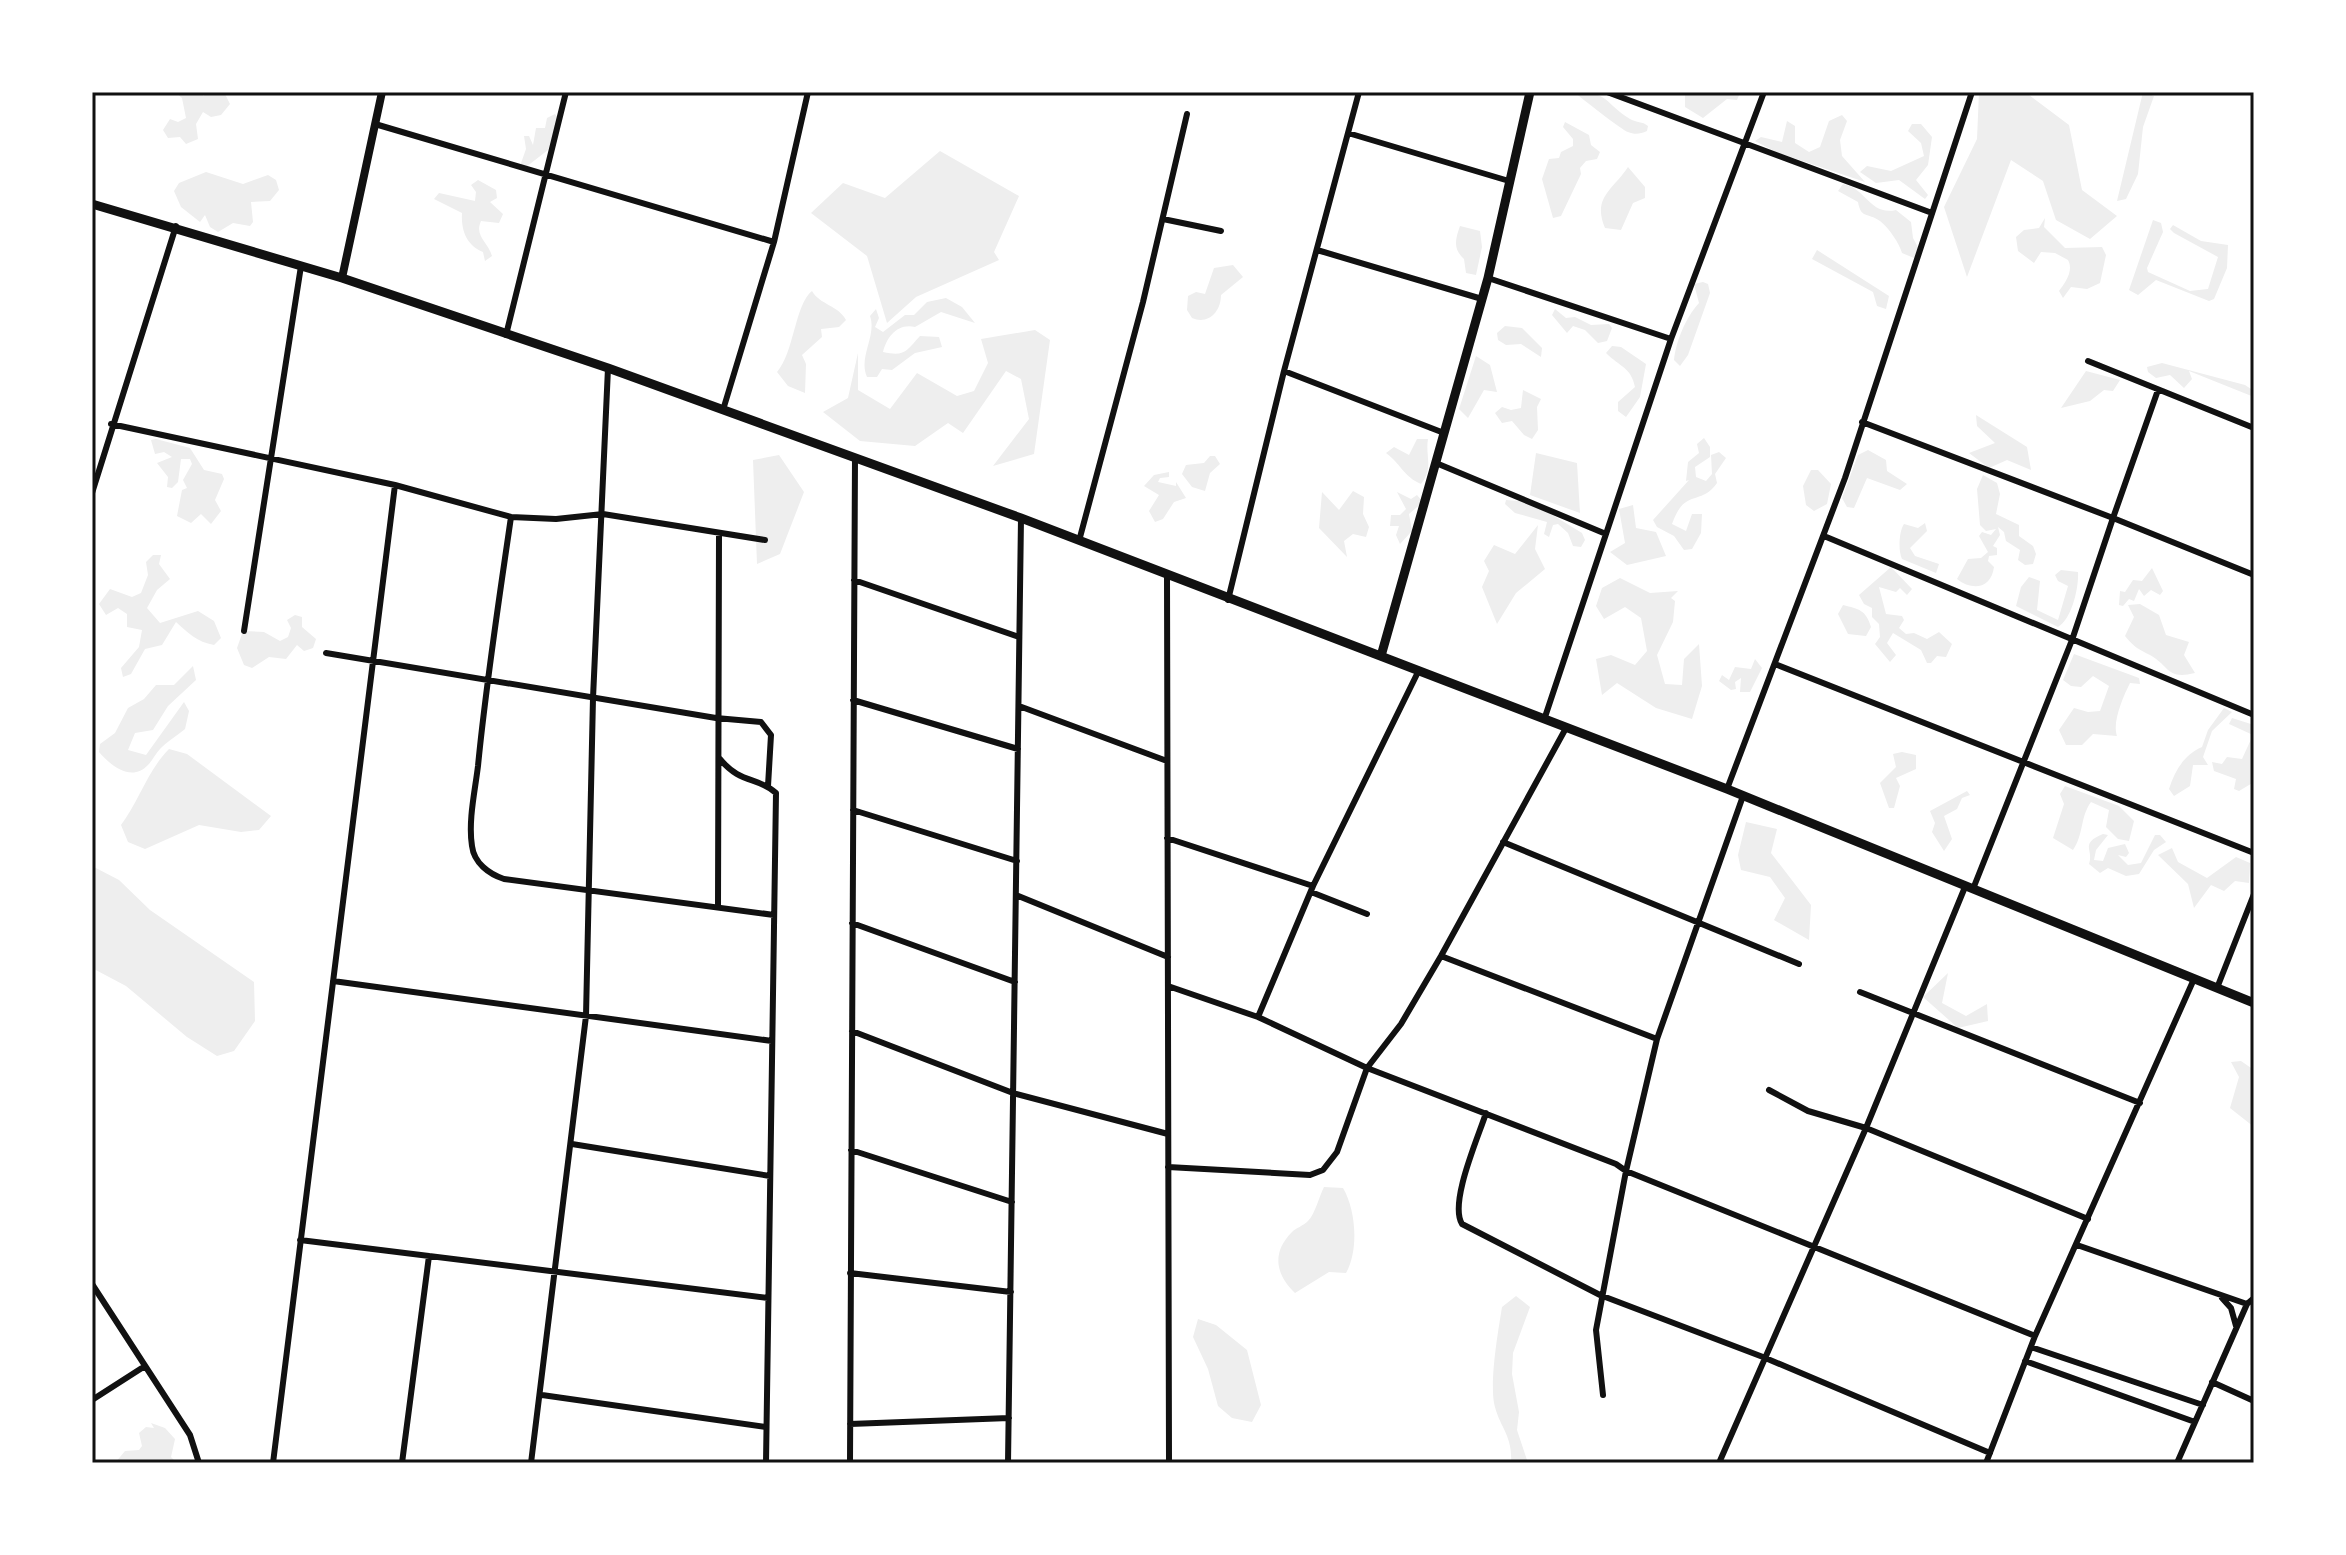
<svg xmlns="http://www.w3.org/2000/svg" width="2346" height="1555" viewBox="0 0 2346 1555" font-family="'PT Sans',sans-serif">
	<style>
		.green { fill: #eee }
		.lines { fill: none; stroke-linecap: round; stroke-linejoin: round }
		.minor { stroke: #111; stroke-width: 6 }
		.tertiary { stroke: #111; stroke-width: 8 }
		.secondary { stroke: #111; stroke-width: 9 }
		.neatline { fill: none; stroke: #111; stroke-width: 3 }
	</style>
	<rect width="100%" height="100%" fill="#fff"/>
	<!-- green -->
	<path class="green" d="M175,92H198L204,96L205,92H224L230,104L221,115L211,117L203,112L196,124L198,139L186,144L180,137L168,138L163,130L170,119L178,122L186,118L182,98Z
		M1574,92C1610,92 1604,103 1630,119C1637,123 1642,121 1648,126L1647,131C1640,134 1635,135 1628,132C1623,131 1580,97 1574,92Z
		M1685,92H1737L1740,93L1737,100L1727,99L1703,118L1685,107Z
		M1979,92H2025L2069,125L2082,190L2117,216L2090,239L2056,220L2043,181L2011,160L1967,277L1944,207L1977,139Z
		M2143,92L2154,96L2143,127L2138,174L2126,199L2117,201Z
		M555,114L558,118L548,150L526,167L520,166L526,149L524,136H529L533,145L536,128H545L547,118Z
		M1842,115L1847,121L1840,140L1842,156L1865,182L1776,152L1755,141L1761,137L1782,142L1787,121L1795,126V143L1809,152L1820,147L1829,121Z
		M1565,122L1589,135L1591,145L1600,152L1597,159L1586,161L1580,168L1581,174L1561,216L1553,218L1542,179L1549,159L1559,158L1561,152L1573,146V139L1563,127Z
		M1912,124H1921L1932,137L1928,165L1916,180L1928,195L1925,199L1899,180L1876,183L1860,172L1867,166L1891,171L1924,156L1921,143L1908,131Z
		M940,151L1019,196L994,252L999,260L916,297L887,323L867,256L811,213L843,183L885,198Z
		M1628,167L1645,187V198L1633,203L1621,230L1605,228C1592,197 1613,190 1628,167Z
		M206,172L243,184L268,175L276,180L279,190L270,201L251,202L253,222L250,226L233,223L218,232L210,227L205,215L200,222L181,207L174,191L179,183Z
		M478,180L496,190L497,198L490,202L503,214L499,223L481,221C474,236 488,242 492,256L485,261L483,252C466,245 461,230 462,213L434,199L439,193L475,201L476,192L471,185Z
		M1843,184C1866,188 1870,216 1896,210L1911,222L1913,238L1920,251L1914,258L1902,253C1899,243 1889,228 1880,221C1867,212 1861,219 1858,202L1838,191Z
		M2045,218L2044,227L2065,248L2102,247L2106,255L2100,283L2087,289L2071,287L2063,298L2059,291C2065,283 2074,271 2068,260L2055,253L2041,252L2034,263L2018,251L2016,237L2024,230L2039,228Z
		M2153,220L2161,223L2163,232L2147,268L2148,272L2190,291L2208,289L2218,257L2174,233L2170,229L2173,225L2201,241L2228,245L2227,268L2214,299L2209,301L2156,280L2138,295L2129,290Z
		M1460,226L1480,231L1482,247L1476,275L1466,273L1464,259C1453,249 1455,240 1460,226Z
		M1817,250L1889,296L1886,309L1877,306L1873,292L1812,259Z
		M1233,265L1243,277L1221,295C1221,312 1208,325 1192,318L1187,310L1188,296L1196,292L1205,294L1214,268Z
		M1703,282L1708,284L1710,293L1688,355L1680,366L1674,360C1676,341 1686,317 1699,303L1694,284Z
		M812,291C820,305 838,305 846,320L839,327L821,329L822,337L802,355L806,364L805,393L788,386L777,372C794,353 795,304 812,291Z
		M946,298L962,307L975,323L941,312L915,327C897,323 887,337 883,352C905,357 906,351 920,336L939,337L942,347L915,353L892,370L882,369L877,377H867C858,357 877,336 870,316L876,309L879,318L875,327L883,332L905,315H914L927,302Z
		M1555,309L1566,318L1575,317L1591,325L1609,324L1612,328L1607,341L1598,343L1585,330L1573,326L1567,333L1552,315Z
		M1505,326L1522,328L1542,348L1541,357L1521,344L1506,345L1498,340L1497,333Z
		M1035,330L1050,340L1034,454L993,466L1029,419L1021,379L1006,371L963,433L948,423L915,446L860,441L823,412L848,398L858,353V390L890,409L917,373L957,396L974,391L988,363L981,339Z
		M1612,346L1621,347L1646,364L1640,397L1626,417L1618,411V402L1635,387C1631,367 1620,367 1606,353Z
		M1476,356L1490,365L1497,392L1484,390L1468,418L1459,409Z
		M2162,363L2245,385L2254,391V397L2189,371L2192,379L2184,388L2170,375L2156,378L2148,372L2147,367Z
		M2086,371L2120,380L2113,391L2104,390L2090,401L2061,408Z
		M1523,390L1541,399L1537,407L1538,430L1532,439L1524,435L1512,421L1502,423L1495,413L1502,407L1511,410L1521,408Z
		M1976,415L2027,447L2031,470L2007,460L1989,468L1969,453L1995,443L1977,426Z
		M1704,438L1710,447V457L1695,467L1696,477L1706,481L1712,474L1711,455L1719,452L1726,458L1715,474L1717,483C1700,507 1685,487 1672,524L1686,531L1692,514H1702L1701,533L1692,549L1684,550L1674,536L1657,527L1653,520L1689,480L1686,481L1688,462L1699,453L1697,444Z
		M156,439L190,448L204,470L222,474L224,479L215,500L221,511L211,524L201,514L191,523L177,516L182,490L187,488L183,480L192,464L190,459H181L178,482L172,488L167,487L168,477L157,463L172,457L164,452L155,454L151,440Z
		M1417,439H1428C1425,456 1434,468 1421,484C1404,477 1400,463 1386,453L1394,447L1409,455Z
		M1868,450L1886,460L1887,471L1907,484L1900,490L1867,478L1854,508L1847,507L1842,498L1858,455Z
		M1536,453L1577,463L1580,513L1530,495Z
		M779,455L804,492L780,554L757,564L753,460Z
		M1210,456H1215L1220,464L1210,473L1205,491L1192,487L1182,474L1186,465L1204,463Z
		M1811,470H1818L1831,484L1827,504L1814,511L1806,505L1803,486Z
		M1169,472V477L1160,478L1158,482L1176,486V482L1186,498L1174,502L1163,519L1155,522L1149,511L1159,495L1144,486L1154,475Z
		M1983,475L1997,483L2000,494L1996,514L2019,525V536L2033,546L2036,554L2033,564L2025,565L2018,560L2020,550L2006,541L2004,532L1998,527L2000,535L1993,546L1997,548V555L1989,556L1988,561L1994,567C1991,589 1972,591 1957,579L1968,559L1981,558L1988,552L1979,536L1982,532L1991,535L1996,529L1986,531L1980,525L1977,489Z
		M1353,491L1364,497L1363,514L1369,527L1366,537L1353,534L1344,541L1347,557L1319,528L1322,492L1339,510Z
		M1397,492L1411,499L1417,495L1423,502L1409,514L1412,531L1400,544L1396,535L1399,526H1390L1391,515H1400L1406,509Z
		M1506,500L1531,502L1582,533L1585,540L1581,547L1573,546L1568,533L1558,524L1553,525L1549,537L1544,534L1547,522L1515,513L1505,504Z
		M1633,505L1636,528L1656,532L1666,556L1627,565L1610,552L1625,543L1619,509Z
		M1925,523L1927,531L1910,548L1915,556L1939,564L1936,573L1902,559C1898,551 1899,531 1904,524L1918,528Z
		M1538,525L1535,549L1545,569L1516,593L1497,624L1482,587L1489,571L1484,561L1494,545L1515,554Z
		M153,555H161L159,564L170,579L157,590L147,608L160,623L198,611L214,621L221,638L214,645C197,642 188,633 176,622L162,645L145,649L131,674L123,677L121,668L139,647L142,630L127,627V614L118,608L106,615L99,604L110,589L132,597L141,593L148,575L146,562Z
		M1891,567L1912,589L1907,595L1900,588L1896,592L1879,587L1886,614L1902,616L1904,620L1899,628L1906,634L1914,633L1927,639L1939,632L1952,644L1946,657L1937,656L1931,663H1927L1921,650L1893,633L1887,643L1896,655L1890,662L1875,644L1880,637L1879,624L1872,617V608L1864,604L1859,595Z
		M2152,568L2163,591L2160,595L2151,590L2144,596L2139,589L2134,601L2129,599L2123,606L2119,605L2120,591L2125,592L2133,580L2142,581Z
		M2061,570L2078,572C2079,587 2072,619 2058,627L2016,606L2021,587L2029,577L2040,581L2037,610L2058,620L2068,586L2058,581L2055,575Z
		M1620,578L1650,593L1678,591L1671,598L1675,601L1673,622L1657,655L1665,684L1682,685L1684,659L1699,644L1702,686L1692,719L1656,708L1617,683L1602,695L1596,659L1611,655L1635,665L1647,651L1641,618L1625,607L1604,619L1596,606L1602,588Z
		M2140,604L2159,615L2166,635L2189,642L2184,655L2195,673C2166,680 2170,666 2150,655C2138,649 2134,647 2125,636L2134,617L2128,605Z
		M1843,605C1859,609 1866,610 1871,627L1866,636L1848,634L1838,614Z
		M295,615L302,617V627L316,639L313,648L304,651L297,645L286,659L269,657L252,668L244,665L237,648L243,631L264,632L280,641L288,637L291,628L287,620Z
		M2074,654L2139,678L2140,684L2130,683C2123,697 2112,722 2117,736L2093,734L2082,745H2066L2059,730L2074,708L2088,712L2100,711L2109,686L2093,676L2081,687L2071,686L2063,680Z
		M1755,659L1762,668L1750,692H1740L1741,678L1735,682L1736,689L1731,690L1719,681L1722,675L1729,680L1735,667L1751,669Z
		M193,666L196,680L168,706L153,730L135,733L128,750L146,755L184,702L189,711L185,729C177,736 166,742 160,749C155,754 153,760 148,765C132,782 112,767 99,752L100,744L115,733L128,708L144,699L156,685H174Z
		M2224,708L2232,712L2212,731L2203,757L2208,765H2193L2190,786L2174,796L2169,789C2175,770 2184,755 2202,747L2208,730Z
		M2232,718L2254,725V782L2239,791L2234,789L2236,779L2214,771L2212,762L2222,764L2227,757L2242,759L2253,735L2229,724Z
		M169,749L187,754L271,816L259,830L241,832L199,825L145,849L128,842L121,825C139,801 148,770 169,749Z
		M1902,752L1916,755V769L1896,778L1900,786L1894,808H1889L1880,783L1896,767L1893,754Z
		M2065,786L2119,806L2134,821L2129,841L2118,839L2106,827L2109,810L2091,802C2080,817 2084,834 2073,850L2053,838L2064,804L2060,794Z
		M1967,791L1970,795L1962,798L1957,809L1944,816L1952,839L1944,851L1932,832L1935,823L1930,811Z
		M1746,822L1777,829L1771,853L1811,905L1809,940L1774,920L1785,898L1770,877L1741,870L1738,855Z
		M2103,834L2108,835L2096,850L2094,860L2103,861L2108,848L2125,844L2129,853L2126,857L2118,855L2128,865L2141,863L2155,835H2160L2166,842L2154,850L2139,874L2126,876L2108,868L2100,873L2089,864C2094,849 2079,844 2103,834Z
		M2172,848L2178,862L2207,878L2236,857L2250,863L2249,883L2235,881L2224,891L2211,885L2194,908L2188,884L2158,855Z
		M92,866L119,880L150,910L254,982L255,1021L234,1051L217,1056L187,1037L126,986L92,968Z
		M1948,973L1942,1003L1966,1016L1987,1004L1988,1021L1958,1028L1923,997Z
		M2241,1061L2254,1070V1127L2230,1108L2239,1077L2231,1062Z
		M1324,1187L1343,1188C1356,1210 1359,1250 1346,1273L1329,1272L1295,1293C1276,1275 1271,1253 1292,1232C1296,1228 1303,1226 1308,1221C1315,1214 1319,1197 1324,1187Z
		M1516,1296L1530,1307L1513,1353L1512,1374L1519,1412L1517,1430L1528,1463H1511C1513,1435 1499,1427 1494,1403C1490,1378 1498,1332 1502,1307Z
		M1198,1319L1216,1325L1247,1350L1261,1405L1252,1422L1232,1418L1218,1406L1208,1369L1193,1337Z
		M151,1423L165,1428L175,1439L171,1457L177,1463H115L125,1451L139,1450L142,1446L139,1433L146,1427L154,1428Z"/>
	<g class="lines">
		<!-- minor -->
		<path class="minor" d="M1607,92L1932,213
			M375,124L774,242
			M1348,133L1509,181
			M1163,219L1221,231
			M1317,250L1482,299
			M1488,278L1671,339
			M506,335L566,92
			M2088,361L2254,428
			M1284,371L1444,433
			M2158,390L2113,518L2254,575
			M723,410L774,242L808,92
			M1862,422L2113,518L2072,640L1973,889
			M111,424L395,485L511,517L556,519L603,514L765,540
			M1436,463L1606,534
			M92,493L176,226
			M511,517C499,600 486,683 478,766C475,791 468,821 472,846C474,863 489,874 504,879L774,915
			M1824,536L2254,715
			M1079,541L1143,302L1187,114
			M1167,577L1169,1463
			M854,580L1019,637
			M1228,600L1284,371L1359,92
			M244,631L301,266
			M326,653L716,718L761,722L771,735L768,786
			M1775,664L2254,853
			M853,700L1018,749
			M1019,706L1167,761
			M1544,720L1671,339L1764,92
			M719,758C741,785 757,776 776,793L766,1463
			M1727,789L1845,478L1972,92
			M853,810L1017,861
			M1167,838L1313,886
			M1503,842L1799,964
			M1311,892L1367,914
			M1016,895L1168,957
			M718,907L719,534
			M852,923L1015,982
			M1441,956L1657,1039
			M333,981L772,1041
			M1168,986L1258,1017L1367,1068L1616,1164L1626,1171L2035,1336
			M2217,988L2254,894
			M1860,992L2140,1103
			M1258,1017L1313,886L1419,670
			M852,1031L1013,1093L1168,1134
			M1769,1090L1808,1111L1866,1128L2088,1219
			M1486,1113C1478,1138 1449,1203 1462,1224L1600,1295L1763,1357L1990,1453
			M572,1144L770,1176
			M851,1150L1012,1202
			M1168,1167L1310,1175L1323,1170L1337,1152L1367,1068L1401,1024L1441,956L1566,728
			M300,1240L768,1298
			M2077,1245L2247,1304
			M850,1273L1011,1292
			M92,1284L190,1435L199,1463
			M2222,1298L2231,1308L2236,1326
			M2031,1347L2203,1405
			M2025,1361L2195,1422
			M2212,1382L2254,1401
			M542,1395L766,1427
			M1603,1395L1596,1330L1626,1171L1657,1039L1743,796
			M92,1400L145,1366
			M850,1424L1009,1418
			M273,1463L395,485
			M402,1463L429,1256
			M531,1463L586,1016L593,698L608,368
			M850,1463L855,458
			M1008,1463L1021,518
			M1719,1463L1866,1128L1965,887
			M1986,1463L2035,1336L2194,979
			M2177,1463L2247,1304L2254,1298"/>
		<!-- tertiary -->
		<path class="tertiary" d="M342,278L382,92"/>
		<!-- secondary -->
		<path class="secondary" d="M92,204L342,278L608,368L1021,518L1727,789L2254,1003
			M1381,656L1488,278L1530,92"/>
	</g>
	<!-- border -->
	<rect width="2346" height="1555" fill="none" stroke="#ffffff" stroke-width="188"/>
	<rect x="94" y="94" width="2158" height="1367" class="neatline"/>
</svg>
